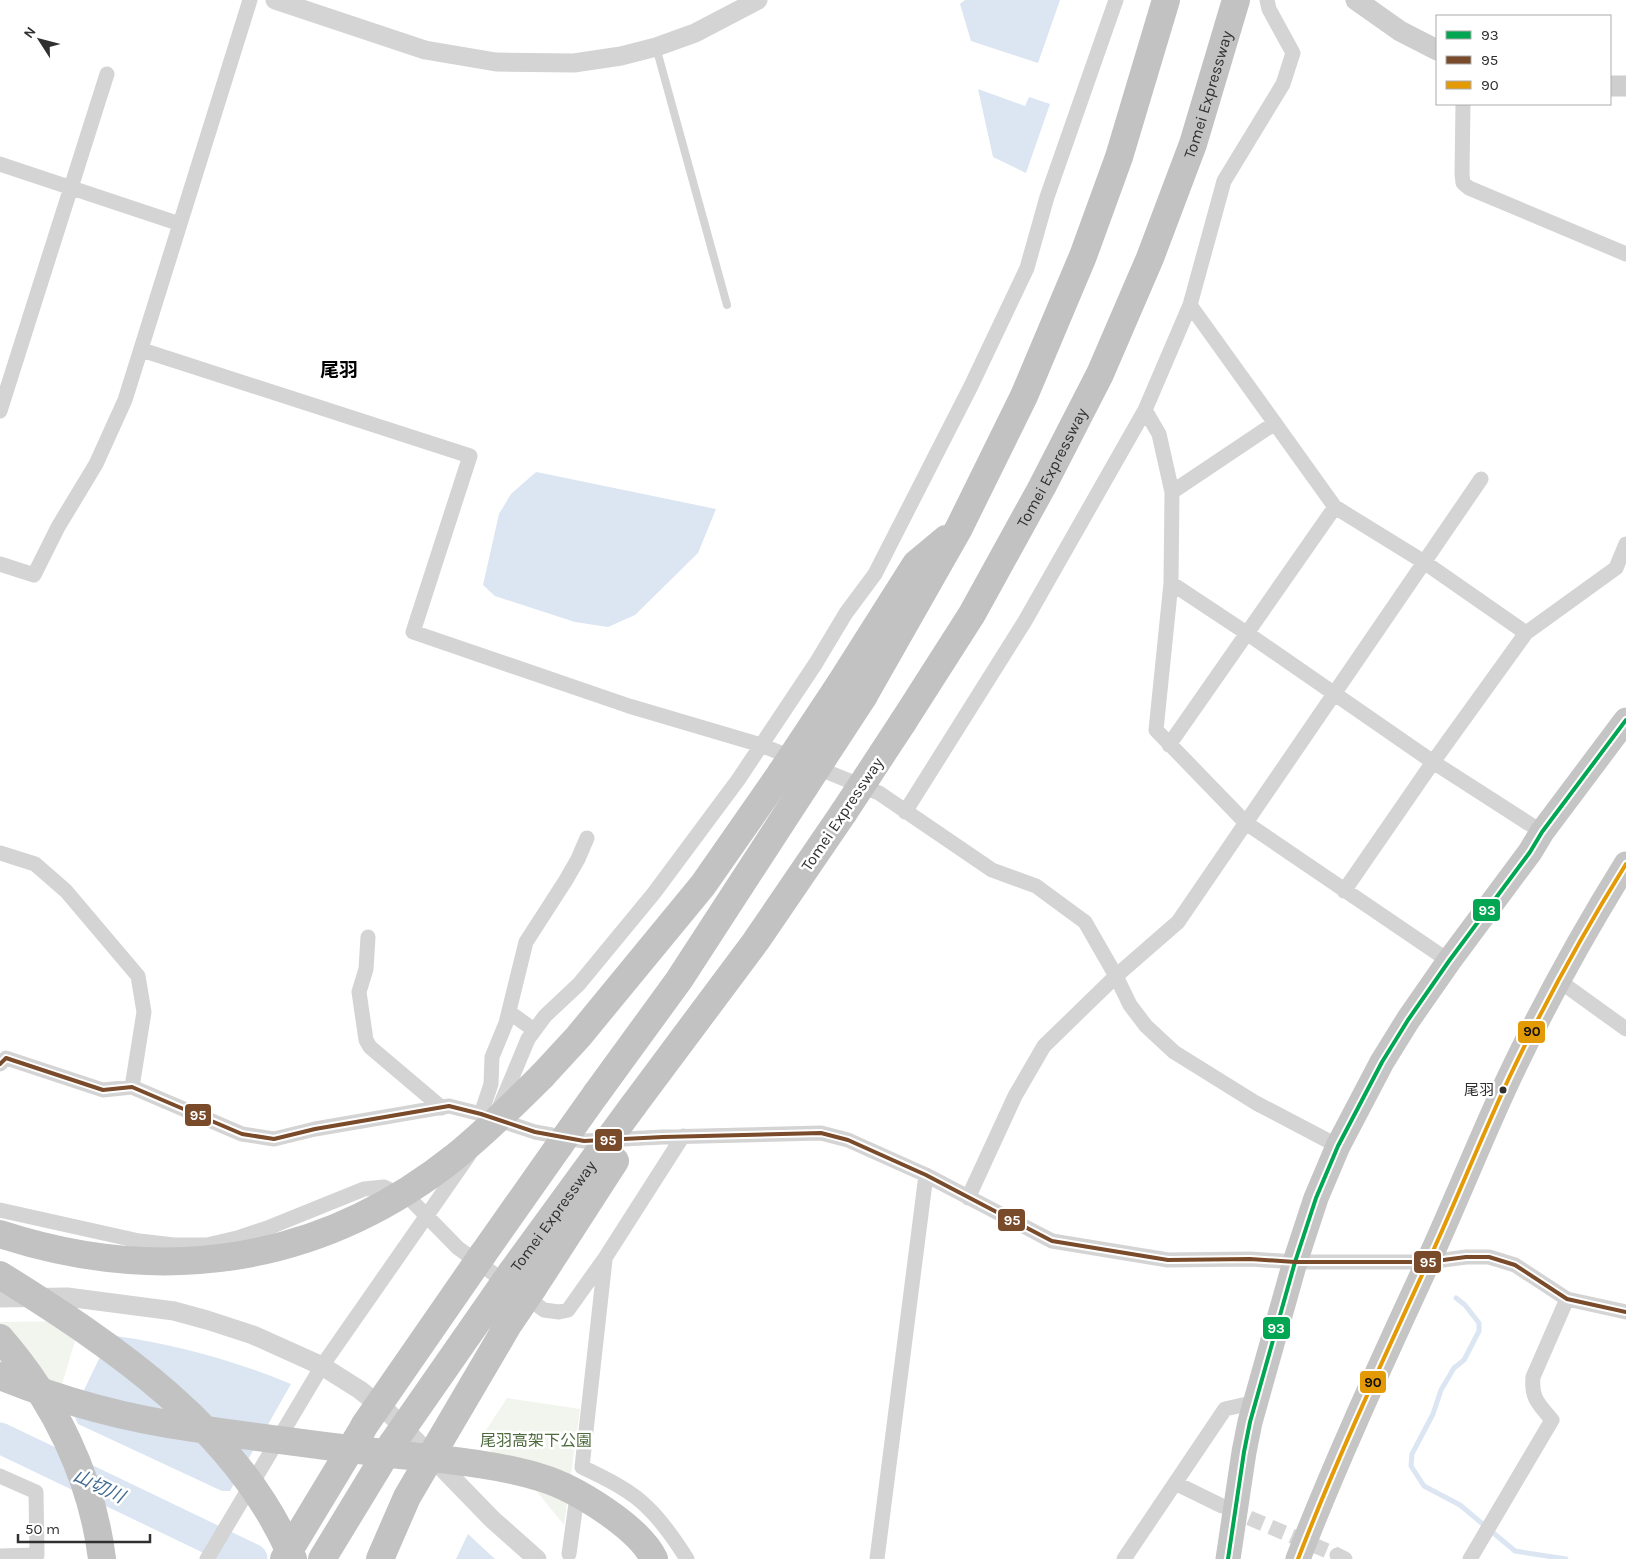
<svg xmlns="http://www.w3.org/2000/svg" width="1626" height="1559" viewBox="0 0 1626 1559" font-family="Karla,'Noto Sans JP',sans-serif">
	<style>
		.green { fill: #f1f5ed }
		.water { fill: #dbe6f2 }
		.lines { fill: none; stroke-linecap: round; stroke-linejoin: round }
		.stream { stroke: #dbe6f2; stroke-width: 5 }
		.river { stroke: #dbe6f2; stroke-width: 31 }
		.minor-tunnel { stroke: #d6d6d6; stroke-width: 15; stroke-dasharray: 15 8; stroke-linecap: butt }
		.service { stroke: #d4d4d4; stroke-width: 8 }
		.minor { stroke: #d4d4d4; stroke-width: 15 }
		.tertiary { stroke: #d4d4d4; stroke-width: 19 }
		.secondary { stroke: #cecece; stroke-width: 21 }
		.trunk { stroke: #c5c5c5; stroke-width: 25 }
		.motorway { stroke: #c2c2c2; stroke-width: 28 }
		.motorway-bridge { stroke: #c2c2c2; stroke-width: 28 }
		.bus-1-casing { stroke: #fff; stroke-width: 8 }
		.bus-2-casing { stroke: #fff; stroke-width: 8 }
		.bus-3-casing { stroke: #fff; stroke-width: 8 }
		.bus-1 { stroke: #00a651; stroke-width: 4 }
		.bus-2 { stroke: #7a4b2a; stroke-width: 4 }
		.bus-3 { stroke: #e39a05; stroke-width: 4 }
		.bus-dot { fill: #303030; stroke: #fff; stroke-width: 2 }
		.labels { text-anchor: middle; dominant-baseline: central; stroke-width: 5; stroke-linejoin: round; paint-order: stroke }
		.bus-label { font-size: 15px; fill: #303030; stroke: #fff; text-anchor: end }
		.street-label { font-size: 16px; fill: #303030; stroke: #fff }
		.park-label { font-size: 16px; fill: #4e6b3e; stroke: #fff }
		.water-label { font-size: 18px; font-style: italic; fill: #3f6991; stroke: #fff }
		.quarter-label { font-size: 19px; font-weight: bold; fill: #000; stroke: #fff }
		.line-badge { stroke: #fff; stroke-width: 2 }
		.badge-label { font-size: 14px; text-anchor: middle; font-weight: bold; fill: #fff }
		.pale-badge-label { font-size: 14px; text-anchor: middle; font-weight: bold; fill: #111 }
	</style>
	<rect width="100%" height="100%" fill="#fff"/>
	<!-- green -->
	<path class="green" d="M81,1321L57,1401L0,1378V1322Z
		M507,1398L580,1409L564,1525L534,1488L479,1441Z"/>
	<!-- water -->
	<path class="water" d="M965,0H1060L1038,63L971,41L960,4Z
		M978,89L1025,106L1029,97L1050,104L1026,173L993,157Z
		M536,472L556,476L716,509L698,553L635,615L608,627L575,622L495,596L483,585L499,514L511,494Z
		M116,1336C177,1345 233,1360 291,1384L230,1491H222L78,1424L73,1413L109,1338Z
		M468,1534L495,1559H456Z"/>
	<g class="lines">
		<!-- stream -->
		<path class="stream" d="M1456,1298L1465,1305L1479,1323V1331L1464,1360L1454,1368L1441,1390L1433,1414L1412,1454L1411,1466L1424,1486L1460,1505L1515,1551L1566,1559"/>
		<!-- river -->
		<path class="river" d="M0,1438L252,1559"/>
		<!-- minor-tunnel -->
		<path class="minor-tunnel" d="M1228,1509L1337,1555"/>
		<!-- service -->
		<path class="service" d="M656,47L727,305"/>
		<!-- minor -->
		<path class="minor" d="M1463,104L1462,174L1463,183L1469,188L1626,254
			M0,164L180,224
			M1190,305L1335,507L1424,562L1526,633
			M142,350L470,456L413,632L629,706L761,745L879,793L992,870L1036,886L1085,922L1116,976L1130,1005L1146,1026L1174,1052L1256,1103L1338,1146
			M1145,410L1159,434L1172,492L1171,583L1156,730L1246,823L1449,961
			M0,411L107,74
			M1172,492L1275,423
			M0,564L34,575L58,527L96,464L125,400L250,0
			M1171,583L1248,634L1433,762L1542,832
			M1169,745L1335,507
			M905,812L1025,621L1145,410L1190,305L1224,181L1283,84L1293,53L1269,9L1267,0
			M0,853L35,864L66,891L138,976L144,1012L132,1087
			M1344,891L1433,762L1526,633L1616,568L1626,544
			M368,937L366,969L359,992L366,1040L370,1047L442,1108
			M1558,980L1626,1029
			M509,1012L534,1030
			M0,1064L6,1058L103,1090L132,1087L242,1134L274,1139L315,1129L449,1106L481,1114L535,1132L584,1141L663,1137L821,1133L848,1140L926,1175L1052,1241L1168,1260L1250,1259L1295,1262H1428L1466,1257H1489L1515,1265L1567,1299L1626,1312
			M498,1111L528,1039L545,1016L579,984L654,893L738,780L816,663L846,613L875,574L971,386L1027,268L1047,197L1116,0
			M481,1114L491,1084L492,1057L506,1023L526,942L566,880L578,859L587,838
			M968,1198L1015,1096L1044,1046L1116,976L1178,922L1481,479
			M0,1210L139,1241L174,1245H207L237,1238L270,1227L364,1189L384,1187L411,1200L458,1248L544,1310L559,1312L568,1310L605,1258L683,1136
			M605,1260L582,1467C604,1478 629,1489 647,1507C663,1522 675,1540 687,1559
			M0,1476L36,1492L37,1555L0,1556
			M1175,1483L1222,1506
			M569,1554L578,1489
			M1337,1555L1345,1559
			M207,1559L322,1366L469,1155
			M877,1559L926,1175
			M1124,1559L1225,1409L1256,1402
			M1470,1559L1552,1420C1539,1404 1531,1399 1533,1377L1567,1299"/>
		<!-- tertiary -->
		<path class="tertiary" d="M275,0L425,50L496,62L574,63L621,56L656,47L695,33L758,0
			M0,1298L67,1297L174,1311L207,1320L253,1335L322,1366L360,1390L389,1413L493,1520L537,1559"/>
		<!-- secondary -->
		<path class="secondary" d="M1356,0L1400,31L1437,50
			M1610,86H1626"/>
		<!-- trunk -->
		<path class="trunk" d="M1228,1559L1244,1452L1250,1422L1295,1262L1316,1198L1338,1146L1382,1062L1408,1020L1449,961L1530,852L1542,832L1626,720
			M1298,1559C1337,1458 1383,1360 1428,1262C1456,1201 1481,1138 1509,1078C1544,1004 1583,933 1626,864"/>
		<!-- motorway -->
		<g class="motorway">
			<path d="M840,684L916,564L946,539"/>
			<path d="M863,697L959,528L1024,396L1083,256L1119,157L1166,0"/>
			<path id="s1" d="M903,722L972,614L1042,487L1100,374L1150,258L1193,144L1236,0"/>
			<path d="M542,1076L578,1037L703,885L781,773"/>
			<path d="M596,1094L679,980L805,786"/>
			<path d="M633,1106L756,941L844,812"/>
			<path d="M483,1254L559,1146"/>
			<path id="s2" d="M511,1273L597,1155"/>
			<path d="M533,1288L615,1161"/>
			<path d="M0,1338C54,1400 92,1477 102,1559"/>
			<path d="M284,1559L362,1430"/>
			<path d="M322,1559L392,1444"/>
		</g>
		<!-- motorway-bridge -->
		<path class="motorway-bridge" d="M781,773L840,684
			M805,786L863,697
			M844,812L903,722
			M559,1146L596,1094
			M597,1155L633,1106
			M0,1234C163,1287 321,1264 456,1156C486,1131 514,1104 542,1076
			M0,1275C115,1347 238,1429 293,1559
			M0,1376C61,1401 128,1419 193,1428C262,1438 331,1447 400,1455C446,1460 498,1464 542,1478C575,1488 639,1527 654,1559
			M364,1426L483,1254
			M392,1444L511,1273
			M380,1559L407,1497L508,1325L533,1288"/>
		<!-- bus-1 casing -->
		<g class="bus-1-casing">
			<path id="bus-1" d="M1228,1559L1244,1452L1250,1422L1295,1262L1316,1198L1338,1146L1382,1062L1408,1020L1449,961L1530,852L1542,832L1626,720"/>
		</g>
		<!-- bus-2 casing -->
		<g class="bus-2-casing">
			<path id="bus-2" d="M0,1064L6,1058L103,1090L132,1087L242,1134L274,1139L315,1129L449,1106L481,1114L535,1132L584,1141L663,1137L821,1133L848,1140L926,1175L1052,1241L1168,1260L1250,1259L1295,1262H1428L1466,1257H1489L1515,1265L1567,1299L1626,1312"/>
		</g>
		<!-- bus-3 casing -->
		<g class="bus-3-casing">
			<path id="bus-3" d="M1298,1559C1337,1458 1383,1360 1428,1262C1456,1201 1481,1138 1509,1078C1544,1004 1583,933 1626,864"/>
		</g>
		<!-- bus-1 -->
		<use href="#bus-1" class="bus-1"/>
		<!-- bus-2 -->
		<use href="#bus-2" class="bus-2"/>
		<!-- bus-3 -->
		<use href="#bus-3" class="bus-3"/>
	</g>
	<!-- markers -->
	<circle class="bus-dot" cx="1503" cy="1090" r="4.5"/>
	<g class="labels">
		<!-- bus labels -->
		<g class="bus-label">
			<text x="1494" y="1090">尾羽</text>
		</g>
		<!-- street labels -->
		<g class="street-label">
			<text stroke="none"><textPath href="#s1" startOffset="700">Tomei Expressway</textPath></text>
			<text stroke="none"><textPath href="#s1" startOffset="295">Tomei Expressway</textPath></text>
			<text transform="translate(842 814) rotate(-56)">Tomei Expressway</text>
			<text stroke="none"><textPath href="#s2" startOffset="71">Tomei Expressway</textPath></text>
		</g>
		<!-- park labels -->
		<g class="park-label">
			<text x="536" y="1440">尾羽高架下公園</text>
		</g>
		<!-- water labels -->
		<g class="water-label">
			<text transform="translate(99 1486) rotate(26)">山切川</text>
		</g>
		<!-- quarter labels -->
		<g class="quarter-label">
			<text x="339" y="370">尾羽</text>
		</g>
	</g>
	<g class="line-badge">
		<rect x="1472" y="898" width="29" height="24" rx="5" fill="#00a651"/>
		<rect x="1517" y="1020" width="29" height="24" rx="5" fill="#e39a05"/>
		<rect x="184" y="1103" width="28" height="24" rx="5" fill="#7a4b2a"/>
		<rect x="594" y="1128" width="29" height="24" rx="5" fill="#7a4b2a"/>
		<rect x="997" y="1208" width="29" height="24" rx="5" fill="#7a4b2a"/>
		<rect x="1413" y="1250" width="29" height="24" rx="5" fill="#7a4b2a"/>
		<rect x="1262" y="1316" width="29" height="24" rx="5" fill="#00a651"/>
		<rect x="1359" y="1370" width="28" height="24" rx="5" fill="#e39a05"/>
	</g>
	<g class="badge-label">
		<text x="1487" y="915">93</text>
		<text x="198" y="1120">95</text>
		<text x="608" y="1145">95</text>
		<text x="1012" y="1225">95</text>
		<text x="1428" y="1267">95</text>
		<text x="1276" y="1333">93</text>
	</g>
	<g class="pale-badge-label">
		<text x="1532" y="1036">90</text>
		<text x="1373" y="1387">90</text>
	</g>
	<!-- legend -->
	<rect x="1436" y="15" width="175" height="90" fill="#ffffff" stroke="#acacac"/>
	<rect x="1446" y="31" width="25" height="8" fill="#00a651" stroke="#acacac"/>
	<text x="1481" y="40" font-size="15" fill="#303030">93</text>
	<rect x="1446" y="56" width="25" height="8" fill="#7a4b2a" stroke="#acacac"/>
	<text x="1481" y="65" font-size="15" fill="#303030">95</text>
	<rect x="1446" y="81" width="25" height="8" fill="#e39a05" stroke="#acacac"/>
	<text x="1481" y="90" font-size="15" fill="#303030">90</text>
	<!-- north arrow -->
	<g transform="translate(40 40) rotate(306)" stroke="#ffffff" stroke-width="4" paint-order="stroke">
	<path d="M0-4L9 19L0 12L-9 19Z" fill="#303030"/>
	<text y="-8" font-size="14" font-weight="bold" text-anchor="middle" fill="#303030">N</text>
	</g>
	<!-- scale -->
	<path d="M18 1534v8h132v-8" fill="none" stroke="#303030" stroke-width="2.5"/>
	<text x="25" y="1534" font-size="15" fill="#303030" stroke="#ffffff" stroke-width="4" paint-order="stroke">50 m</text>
</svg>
